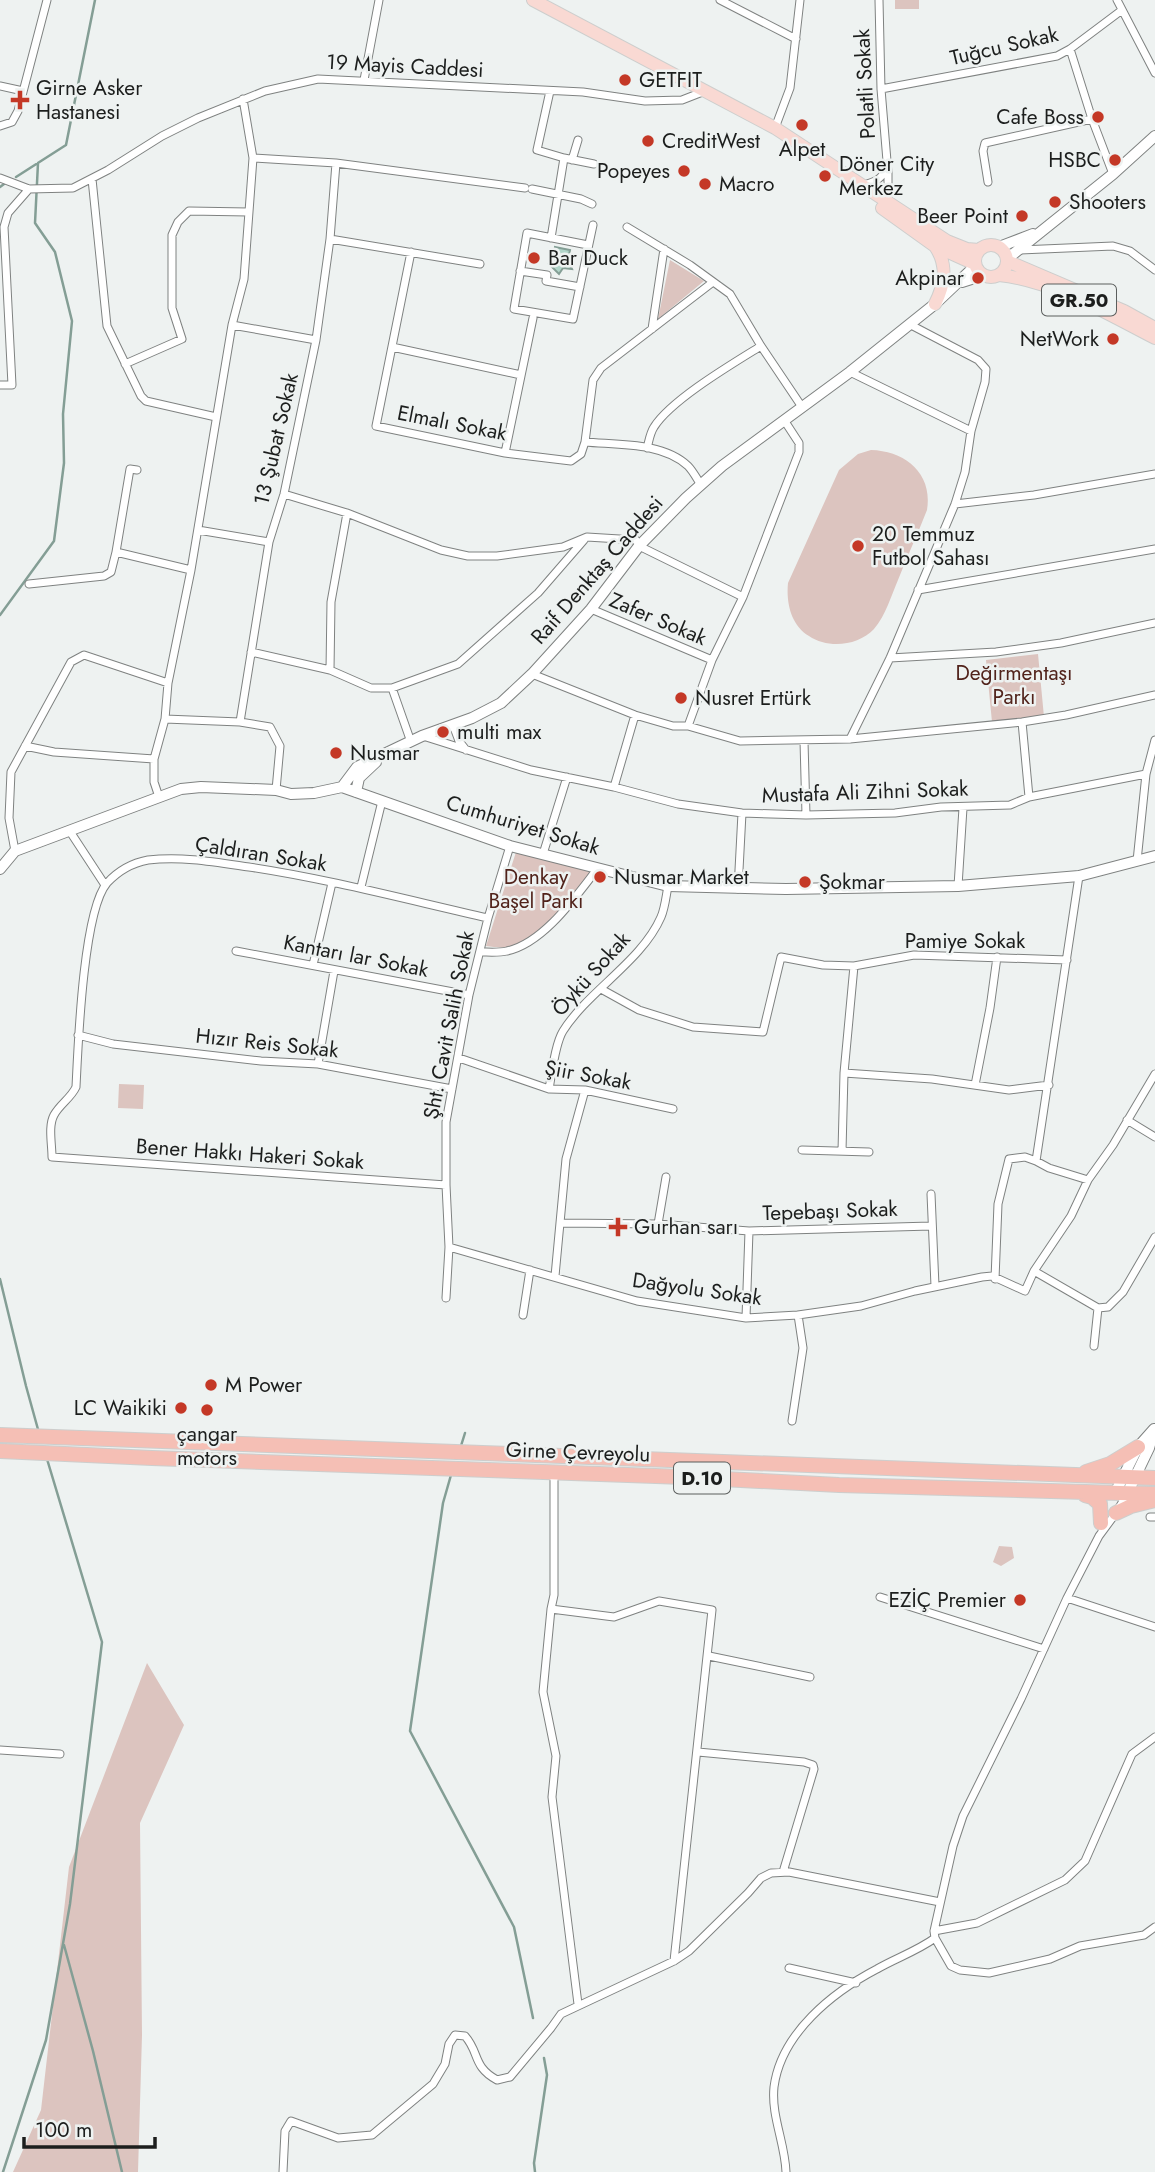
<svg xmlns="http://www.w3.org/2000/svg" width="1155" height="2172" viewBox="0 0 1155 2172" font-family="Jost,sans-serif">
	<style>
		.green { fill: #dcc4bf }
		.water { fill: #b0d5c9; stroke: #849e95; stroke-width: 2 }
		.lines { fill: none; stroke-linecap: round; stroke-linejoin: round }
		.stream { stroke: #849e95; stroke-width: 2.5 }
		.street-casing { stroke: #7f8281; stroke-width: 9 }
		.secondary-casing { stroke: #7f8281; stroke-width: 12 }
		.primary-casing { stroke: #cdcecd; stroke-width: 14 }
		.highway-casing { stroke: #cdcecd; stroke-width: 16 }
		.street { stroke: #fff; stroke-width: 7 }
		.secondary { stroke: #fff; stroke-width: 10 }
		.primary { stroke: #f9d9d3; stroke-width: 12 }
		.highway { stroke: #f5bfb5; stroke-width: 14 }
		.poi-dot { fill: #c43826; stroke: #eef2f1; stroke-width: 2.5 }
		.labels { text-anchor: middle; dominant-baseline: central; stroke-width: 5; stroke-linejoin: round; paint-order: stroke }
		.shield { fill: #eef2f1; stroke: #5b5e5d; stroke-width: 2 }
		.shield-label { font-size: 19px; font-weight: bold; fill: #1c1e1d }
		.street-label { font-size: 21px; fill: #1c1e1d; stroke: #eef2f1 }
		.poi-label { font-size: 21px; fill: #1c1e1d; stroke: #eef2f1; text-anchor: start }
		.park-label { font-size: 21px; fill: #51231b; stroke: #eef2f1 }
	</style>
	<rect width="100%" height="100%" fill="#eef2f1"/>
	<!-- green -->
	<path class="green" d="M895,0H919V9H895Z
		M670,260L704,281L658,319Z
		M871,450C905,451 933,473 927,510C918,533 907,557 898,580C891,596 886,615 874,629C858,646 828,649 809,636C791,625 786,603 788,583L839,470L858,454Z
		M1038,654L1044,717L992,722L986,660Z
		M516,852L591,872C572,896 540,940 509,947C501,948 493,947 486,946Z
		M119,1084L144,1085L143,1109L118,1108Z
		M999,1546L1012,1547L1014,1558L1001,1566L993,1562Z
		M147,1663L184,1725L140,1823L142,2035L138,2172H13L41,2110L69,1867Z"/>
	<!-- water -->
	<path class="water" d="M555,247L570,250L568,260L572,269L563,268L559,274L549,264L553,263Z"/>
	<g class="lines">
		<!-- stream -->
		<path class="stream" d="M16,177L66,145L95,0
			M0,187L4,184
			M0,615L54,541L64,463L63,414L72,321L55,252L35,223L38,163
			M0,1279L26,1386L39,1433
			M460,1449L465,1433
			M451,1475L443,1503L410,1731L514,1927L533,2018
			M64,1945L93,2051L122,2172
			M3,2172L46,2040L70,1904L102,1642L47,1459
			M535,2172L534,2163L547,2075L544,2058"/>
		<!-- street casing -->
		<g class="street-casing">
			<path id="street" d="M720,0L796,39
				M879,0L881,89L888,173V202
				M1117,0L1155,73
				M1070,49L1092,119L1113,174
				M364,80L379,0
				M0,86L23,91
				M881,89L1057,56L1070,49L1122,10
				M550,91L537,150L564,158L551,238
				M0,126L12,122L18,111L47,0
				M775,128L790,88L800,0
				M253,158L336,163L525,188
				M564,158L594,164
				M572,160L578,140
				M0,178L29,189L73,188L108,170L162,136L198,118L265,91L318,79L583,92L645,101L682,100L705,91
				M92,179L107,326L141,396L146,401L216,417
				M988,182L983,151L985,143L1092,119
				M863,185C875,182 883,179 886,167
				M532,189L581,199L592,204
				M627,227L690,265L730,294L761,346L802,407
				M330,239L480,264
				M588,245L527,233L514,309L573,319L593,225
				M1020,250L1113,246L1130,251L1155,270
				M411,252L376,426L505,453L571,461L581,454L585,442L593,380L601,368L713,282
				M520,271L547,275L546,281L580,287
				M232,325L316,340
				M652,329L664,249
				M392,347L521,375
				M125,364L182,339L172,308V235L178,222L189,211L248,212
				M850,372L971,431
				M0,385H12L4,227L8,213L29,189
				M585,442C617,445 663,442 688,466C693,471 697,479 701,485
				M647,448C649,441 650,433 654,427C671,400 732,364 761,346
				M505,453L533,318
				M137,470L130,469L116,552L191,570
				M284,494L347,513L441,550L468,556H497L563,547L587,537L636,540L639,546L743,597
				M955,504L1034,495L1155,474
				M198,530L269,542
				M29,584L104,576L111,572L116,552
				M918,590L1155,549
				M591,609L712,660
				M251,652L330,670L371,688H392L411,742
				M890,658L996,652L1061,643L1155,623
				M330,670L331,602L347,513
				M532,674L635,715L673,726H688L740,741L850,739L1022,722L1066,715L1155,695
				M392,688L458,664L538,593L584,540
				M165,719L240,722L270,727L280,746L276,790
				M240,722L269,542L284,494L316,340L330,239L336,163
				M1022,722L1029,797
				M453,725L459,741L466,750
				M688,726L712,660L743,597L799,452V443L784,420
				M423,736L531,770L614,787L678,804L742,813L806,815L895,813L941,807L1010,805L1029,797L1146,774
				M850,739L890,658L955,504L965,472L971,431L985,382L986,369L978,360L909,324
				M804,741L806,815
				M25,746L54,752L154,759
				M614,787L635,715
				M159,797L154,782V759L165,719L168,683L191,570L232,325L244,279L253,158L243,99
				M69,830L105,885
				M15,851L9,818L11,772L71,662L84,655L168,683
				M543,854L567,777
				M1137,861L1146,774L1155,740
				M1079,876L1036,1161L1049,1168L1088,1180
				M958,886L963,808
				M361,887L382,801
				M738,889L742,813
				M236,951L469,995
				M480,952C488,952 499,953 507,951C544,943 576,896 598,868
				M313,965L332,883
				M601,989L639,1010L693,1027L763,1032L781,957L823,965L854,966L914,955L1067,960
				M78,1035L113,1044L261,1061L318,1064L452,1089
				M459,1058L549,1089L585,1090L673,1109
				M318,1064L334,971
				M844,1073L932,1079L1009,1090L1049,1085
				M975,1085L990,1008L997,957
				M549,1089C552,1073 555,1044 563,1031C588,991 642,961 661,917C665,908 666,896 668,886
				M1127,1120L1155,1137
				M802,1150L869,1152
				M842,1151L844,1073L854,966
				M446,1185L52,1157C52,1144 48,1126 54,1115C60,1104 71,1098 76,1087C78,1047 83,911 107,883C118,871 132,863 148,860C182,856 215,862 249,867C329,879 408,900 488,918
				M931,1194L935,1286
				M561,1223L658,1224L749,1231L931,1226
				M658,1224L666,1177
				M449,1247L637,1301L746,1318L798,1315L861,1306L915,1291L982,1277L992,1276L1025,1291L1034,1271L1071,1216L1088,1180L1113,1145L1155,1074
				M1034,1271L1098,1308
				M555,1276L566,1159L585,1090
				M995,1279L998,1204L1009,1159L1025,1157L1036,1161
				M446,1298L449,1247L446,1185V1122L469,995L488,918L510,846
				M523,1315L530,1270
				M746,1318L749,1231
				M1094,1346L1098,1308L1108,1307L1123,1292L1155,1237
				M792,1421L803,1348L798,1315
				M554,1473V1595L551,1609L543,1692L556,1756L552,1797L578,2004
				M1150,1517H1155
				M880,1597L1044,1649
				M1067,1598L1155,1627
				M551,1609L614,1617L659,1601L712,1610L674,1961
				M709,1656L810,1677
				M0,1750L60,1754
				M698,1752L804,1762L813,1765L814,1769L783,1872
				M934,1931L977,1923L1065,1880L1085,1861L1132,1754L1155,1737
				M935,1938L951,1966L960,1970L989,1973L1050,1959L1080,1946L1144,1935L1155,1927
				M789,1968L856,1983
				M283,2172L285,2131L291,2121L338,2138L372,2135L433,2084L445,2064L449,2044L455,2035L465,2036C480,2053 472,2066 497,2080L510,2077L551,2028L561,2014L674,1961L689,1951L748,1893L761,1878L771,1873L789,1872L940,1902
				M786,2172C785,2143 771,2116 774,2087C781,2033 833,1992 877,1969C896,1958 917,1951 935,1938L934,1931L953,1846L963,1816L1021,1699L1067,1598L1099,1536L1116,1513L1127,1494"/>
		</g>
		<!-- secondary casing -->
		<g class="secondary-casing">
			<path id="secondary" d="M999,247L1033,234
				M1007,259L1113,174L1155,136
				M962,282L984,275
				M342,787L357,767L422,736L472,718L501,703L532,674L591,609L639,546L686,498L722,466L850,372L935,304L975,266
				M356,792L359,778L376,762
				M0,869L15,851L181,789L201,787L276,790L291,794L314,793L342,787L510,846L668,886L786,889L958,886L1079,876L1155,856
				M1115,1493L1138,1447L1154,1429
				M1127,1494L1149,1448L1154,1431"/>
		</g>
		<!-- primary casing -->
		<g class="primary-casing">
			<path id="primary" d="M533,0L775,128L947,241L967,249L979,250
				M882,208L935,246L975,264
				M975 261a16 16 0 1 1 32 0a16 16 0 1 1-32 0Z
				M1007,261L1124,311L1155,328
				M999,275C1054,281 1106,313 1155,338
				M935,304C945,284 948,265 935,246"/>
		</g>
		<!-- highway casing -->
		<g class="highway-casing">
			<path id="highway" d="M0,1435C385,1452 770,1467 1155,1478
				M0,1451L152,1458L684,1477L839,1485L1155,1494
				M1086,1472L1110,1464L1138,1447
				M1085,1495L1092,1497L1100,1504L1101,1523
				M1116,1513L1131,1506L1155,1500"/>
		</g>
		<!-- street -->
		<use href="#street" class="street"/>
		<!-- secondary -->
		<use href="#secondary" class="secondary"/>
		<!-- primary -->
		<use href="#primary" class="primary"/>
		<!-- highway -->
		<use href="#highway" class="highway"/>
	</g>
	<!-- markers -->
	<g class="poi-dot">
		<circle cx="625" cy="80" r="7"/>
		<path d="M16.5 89.5h7v7h7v7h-7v7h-7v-7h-7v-7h7z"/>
		<circle cx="1098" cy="117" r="7"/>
		<circle cx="802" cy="125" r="7"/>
		<circle cx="648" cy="141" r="7"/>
		<circle cx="1115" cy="160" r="7"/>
		<circle cx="684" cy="171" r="7"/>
		<circle cx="825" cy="176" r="7"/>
		<circle cx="705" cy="184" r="7"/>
		<circle cx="1055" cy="202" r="7"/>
		<circle cx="1022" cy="216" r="7"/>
		<circle cx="534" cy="258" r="7"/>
		<circle cx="978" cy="278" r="7"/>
		<circle cx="1113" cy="339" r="7"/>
		<circle cx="858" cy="546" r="7"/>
		<circle cx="681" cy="698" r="7"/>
		<circle cx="443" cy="732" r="7"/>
		<circle cx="336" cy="753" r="7"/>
		<circle cx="600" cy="877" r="7"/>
		<circle cx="805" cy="882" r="7"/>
		<path d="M614.5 1216.5h7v7h7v7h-7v7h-7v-7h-7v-7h7z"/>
		<circle cx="211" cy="1385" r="7"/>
		<circle cx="181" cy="1408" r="7"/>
		<circle cx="207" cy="1410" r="7"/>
		<circle cx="1020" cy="1600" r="7"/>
	</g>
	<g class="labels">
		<!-- shield labels -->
		<g class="shield">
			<rect x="1042" y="284.5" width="74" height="31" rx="5"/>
			<rect x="674" y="1462.5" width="56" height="31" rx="5"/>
		</g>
		<g class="shield-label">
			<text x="1079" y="300">GR.50</text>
			<text x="702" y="1478">D.10</text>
		</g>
		<!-- street labels -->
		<g class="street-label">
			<text transform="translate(1004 46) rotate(-13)">Tuğcu Sokak</text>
			<text transform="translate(405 66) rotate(3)">19 Mayis Caddesi</text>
			<text transform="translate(865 84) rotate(-93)">Polatli Sokak</text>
			<text transform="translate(452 423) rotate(11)">Elmalı Sokak</text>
			<text transform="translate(276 439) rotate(-77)">13 Şubat Sokak</text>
			<text transform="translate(597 570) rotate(-49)">Raif Denktaş Caddesi</text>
			<text transform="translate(658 619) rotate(23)">Zafer Sokak</text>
			<text transform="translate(865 792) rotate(-2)">Mustafa Ali Zihni Sokak</text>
			<text transform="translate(523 825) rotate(17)">Cumhuriyet Sokak</text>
			<text transform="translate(261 854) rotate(9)">Çaldıran Sokak</text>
			<text x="965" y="941">Pamiye Sokak</text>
			<text transform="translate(356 956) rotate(11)">Kantarı lar Sokak</text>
			<text transform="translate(591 974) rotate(-48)">Öykü Sokak</text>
			<text transform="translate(449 1025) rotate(-79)">Şht. Cavit Salih Sokak</text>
			<text transform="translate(267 1043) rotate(6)">Hızır Reis Sokak</text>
			<text transform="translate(588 1075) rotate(10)">Şiir Sokak</text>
			<text transform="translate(250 1154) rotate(4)">Bener Hakkı Hakeri Sokak</text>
			<text transform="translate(830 1211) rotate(-2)">Tepebaşı Sokak</text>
			<text transform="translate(697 1289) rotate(8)">Dağyolu Sokak</text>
			<text transform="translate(578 1452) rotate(2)">Girne Çevreyolu</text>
		</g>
		<!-- poi labels -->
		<g class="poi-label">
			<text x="639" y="80">GETFIT</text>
			<text x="36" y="88">Girne Asker<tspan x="36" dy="24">Hastanesi</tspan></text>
			<text x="1084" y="117" text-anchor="end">Cafe Boss</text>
			<text x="662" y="141">CreditWest</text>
			<text x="802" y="149" text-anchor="middle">Alpet</text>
			<text x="1101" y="160" text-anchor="end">HSBC</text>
			<text x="839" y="164">Döner City<tspan x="839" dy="24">Merkez</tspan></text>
			<text x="670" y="171" text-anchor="end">Popeyes</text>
			<text x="719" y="184">Macro</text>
			<text x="1069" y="202">Shooters</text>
			<text x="1008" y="216" text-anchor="end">Beer Point</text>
			<text x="548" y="258">Bar Duck</text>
			<text x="964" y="278" text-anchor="end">Akpinar</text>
			<text x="1099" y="339" text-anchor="end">NetWork</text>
			<text x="872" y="534">20 Temmuz<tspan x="872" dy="24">Futbol Sahası</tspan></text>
			<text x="695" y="698">Nusret Ertürk</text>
			<text x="457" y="732">multi max</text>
			<text x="350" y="753">Nusmar</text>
			<text x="614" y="877">Nusmar Market</text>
			<text x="819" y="882">Şokmar</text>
			<text x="634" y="1227">Gurhan sarı</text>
			<text x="225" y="1385">M Power</text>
			<text x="167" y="1408" text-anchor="end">LC Waikiki</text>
			<text x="207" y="1434" text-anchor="middle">çangar<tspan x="207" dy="24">motors</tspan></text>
			<text x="1006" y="1600" text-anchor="end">EZİÇ Premier</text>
		</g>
		<!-- park labels -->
		<g class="park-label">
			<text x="1014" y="673">Değirmentaşı<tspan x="1014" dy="24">Parkı</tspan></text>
			<text x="536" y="877">Denkay<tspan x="536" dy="24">Başel Parkı</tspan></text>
		</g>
	</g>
	<!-- scale -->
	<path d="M24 2137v10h131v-10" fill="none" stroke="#1c1e1d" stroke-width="3.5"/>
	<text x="35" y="2137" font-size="21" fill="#1c1e1d" stroke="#eef2f1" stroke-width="5" paint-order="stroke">100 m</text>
</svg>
